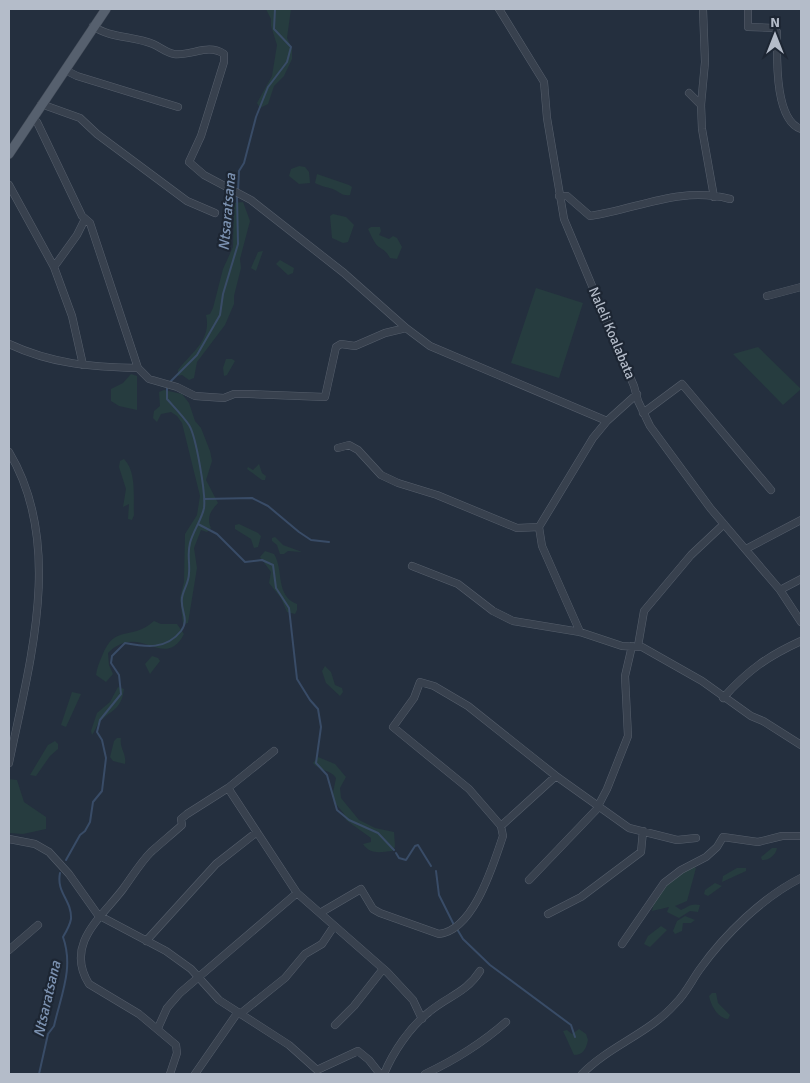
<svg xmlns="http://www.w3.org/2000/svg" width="810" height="1083" viewBox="0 0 810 1083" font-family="Signika,sans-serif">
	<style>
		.green { fill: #263c3f }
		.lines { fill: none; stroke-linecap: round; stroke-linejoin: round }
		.stream { stroke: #394c67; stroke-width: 2 }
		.minor-casing { stroke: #565f6c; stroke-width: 8 }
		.major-casing { stroke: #414a57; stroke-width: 10 }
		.minor { stroke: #38414e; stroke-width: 7 }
		.major { stroke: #56606e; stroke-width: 9 }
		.labels { text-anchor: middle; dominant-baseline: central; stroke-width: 4.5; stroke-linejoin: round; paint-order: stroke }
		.street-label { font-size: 14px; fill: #b4bcc9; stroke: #1d2633 }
		.water-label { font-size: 15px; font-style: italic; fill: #7c92b1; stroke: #1d2633 }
	</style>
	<rect width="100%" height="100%" fill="#242f3e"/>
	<!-- green -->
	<path class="green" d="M266,9H291L287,38L292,49V59L284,76L274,86L268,104L260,108L257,103L272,76L277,45L271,26V19Z
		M299,166L305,167L309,172L310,183L299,184L289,176L291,169Z
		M317,174L349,185L352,187L350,195C342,196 341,193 335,190C329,187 322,187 315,183Z
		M243,202L250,221L240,259L241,268L234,296V304L225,325L197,362L194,378L189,380L182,375L178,376V370C191,353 212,340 206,315L210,314L213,308L223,269L233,247L234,203Z
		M333,214L346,217L354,225L348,242L343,243L332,238L330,216Z
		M371,227H380L381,231L379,235L389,239L393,236L397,238L402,247L397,259L390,258C386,251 385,251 379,247C375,245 370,233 368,229Z
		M263,251L256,271L251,268L258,252Z
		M280,260L294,268L293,273L288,275L276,264Z
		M536,288L583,303L559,378L511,363Z
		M758,347L801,389L783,405L733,354Z
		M226,359H232L235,361L227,375L224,376L223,368Z
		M131,374L137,376V410L119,406L111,401V389L123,383Z
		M164,390L182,394L189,403L195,421L201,428L210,451L212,461L206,480L218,503C211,510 206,518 211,528L207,532L201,530L194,548L197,568L188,623L183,624L180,598L184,582L185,534L197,515L200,496L182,423L177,416L171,412L161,414L157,422L153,418L154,411L160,406L159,392Z
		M124,459C137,472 133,498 134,515L132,520L128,519L129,504L123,507L126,489L119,467L120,461Z
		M259,464L262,473L266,476L265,480H262L247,469L248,467L253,470Z
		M239,524L258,533L261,536L258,547L254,548L251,539L235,529V525Z
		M275,537L283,545L302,552L288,551L284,554H280L277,545L272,541V538Z
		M265,551L274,554C284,570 275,596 297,604V610L295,614L287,612L281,598L269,583L271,572L260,557Z
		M154,621L161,624H177L184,634C164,672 140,621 108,653L109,665L113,674L106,682L96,675C97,668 99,663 102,656C115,623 130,642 154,621Z
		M152,656L158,658L160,661L150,674L145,664Z
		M325,666L331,672L335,685L342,688L343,692L340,696L326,683L322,671Z
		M118,687L124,689C121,712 110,709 98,724C96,727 95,731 92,735L91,731L97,713L110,702Z
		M72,692L81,694L66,727L61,725Z
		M117,738H121C119,748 127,754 125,764L113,761L110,757L114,741Z
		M55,741L58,744V749L50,756L36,776L30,775L48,745Z
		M318,757L335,764L346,777L340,788L341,798L359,820L375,828L394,832L395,847L392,851C381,852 370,855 363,844L371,842V838L346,820C345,810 333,806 333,795C333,790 335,784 336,778C330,769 319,771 313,763Z
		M9,779L17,780L24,802L46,817V829L23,834L9,833Z
		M772,848H777C776,855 768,861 762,860L761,857Z
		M693,866L696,868L687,901L675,906L681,910C688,907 691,903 700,905L698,912L690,911L679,918L667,912L669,907L652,911C656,889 675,878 693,866Z
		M737,868H746V871L722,882L723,876Z
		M715,883L722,886L708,896L704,894L705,890Z
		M685,916L695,920L691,923H683L682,931L675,934L673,931L677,921Z
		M661,926L667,930L650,947L644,944L648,936Z
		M712,993H716L718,1003L730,1015L728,1019C718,1018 711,1006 709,996Z
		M579,1029L586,1034L588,1040C586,1049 583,1055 574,1055L563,1031L567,1030L572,1034Z"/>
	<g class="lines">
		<!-- stream -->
		<path class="stream" d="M238,192L239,171L244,163L256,117L268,87L287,62L291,47L274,29L275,9
			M170,382L197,355L220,315L223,294L238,244L237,196
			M204,499L252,498L268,506L299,532L311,540L329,542
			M198,524L217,534L245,562L262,560L273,565L276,588L289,608L297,679L310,700L318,709L321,727L316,763L327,775L337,810L349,820L378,833L394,850
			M396,853L399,858L406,860L415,846L418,845L431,866
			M66,860L80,835L85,831L90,822L93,802L102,791L106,758L102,740L97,732L100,720L121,694L119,675L111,663L112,656L125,643C146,647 166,650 181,631C190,619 180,611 182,598C183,590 189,583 189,573C190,562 187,554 190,543C193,531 202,519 204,508C206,494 196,436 189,425C183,416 174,407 167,399V386
			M436,871L439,895L454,925
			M457,929L463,939L490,965L571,1025L575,1037
			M39,1074L48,1034L54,1026C61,995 74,968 63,937C66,932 70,925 71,919C72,900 56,893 60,873"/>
		<!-- minor casing -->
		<g class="minor-casing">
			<path id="minor" d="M499,9L544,82L547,118L564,219L634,386L638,401L650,426L711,509L780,590L801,622
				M703,9L705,62L701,105L702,129L714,197
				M748,9V27L774,28L777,32C777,55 774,120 801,129
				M93,26C109,38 134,36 153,44C160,47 167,53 174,54C192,56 208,43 224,54V62L201,136L189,162L204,175L251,200L344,273L406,328
				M65,70L77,76L178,107
				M689,93L701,105
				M41,104L80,118L97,134L187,201L215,213
				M32,118L37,122L82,216L90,223L138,368
				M9,185L54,267L72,316L83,365
				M559,196H567L590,216C638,209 679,186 730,199
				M54,267L77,235L85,219
				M767,296L801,287
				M9,344C52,364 91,367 138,368L149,379L177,387L195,396L224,398L234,394H249L325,397L336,347L341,344L355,346L385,333L406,328L430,346L607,421
				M643,413L682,384L771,490
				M338,448L349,445L358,450L381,475L398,483L437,495L517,528L539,527
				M9,452C65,545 29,665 9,763
				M746,549L801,520
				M412,566L458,584L493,611L513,621L580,632L622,646L642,647L702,681L751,716L763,721L801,745
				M780,590L801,579
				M580,632L542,546L539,527L593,438L607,421L637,394
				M638,646L644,611L691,555L724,524
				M723,698C748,670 768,656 801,641
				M556,776L501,826L469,789L393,727L414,698L420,682L434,686L468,706L556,776L629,828L677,840L696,838
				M228,788L274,751
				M9,839L35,844L49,852L69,874L98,915L166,951L191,969L219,1000L289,1045L317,1070L358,1051L369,1060L380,1074
				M529,880L596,810L607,789L628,736L625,676L632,646
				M320,913L361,889L373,909L380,913L439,934C474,930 493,865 503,836L501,826
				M548,914L581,897L641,852L643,831
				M146,941L216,864L257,832
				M622,944L664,883L681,870L706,857L717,847L723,837L758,842L782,836H801
				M9,950L38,925
				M240,1014L285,978L305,954L322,944L334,926
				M335,1025L354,1006L383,969
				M158,1028L167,1008L180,993L297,893
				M170,1074L177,1053L176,1045L139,1014L89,984C64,944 102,917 123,889C132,877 140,863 151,852C161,843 172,834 182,825L181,819L187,814L228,788L297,893L387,972L413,1000L422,1019
				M195,1074L238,1012
				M384,1074C393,1052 410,1027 429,1012C448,996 466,993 480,971
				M425,1074C455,1060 481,1044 506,1022
				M582,1074C609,1046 650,1033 676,1003C686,993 692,980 700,969C725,934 763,897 801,878"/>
		</g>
		<!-- major casing -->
		<g class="major-casing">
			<path id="major" d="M9,154L106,9"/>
		</g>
		<!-- minor -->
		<use href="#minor" class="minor"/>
		<!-- major -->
		<use href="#major" class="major"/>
	</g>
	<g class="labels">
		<!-- street labels -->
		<g class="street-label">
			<text transform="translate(612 333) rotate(67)">Naleli Koalabata</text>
		</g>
		<!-- water labels -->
		<g class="water-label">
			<text transform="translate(227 212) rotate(-85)">Ntsaratsana</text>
			<text transform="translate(47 999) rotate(-77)">Ntsaratsana</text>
		</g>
	</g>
	<!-- border -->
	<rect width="810" height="1083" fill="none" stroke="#b4bcc9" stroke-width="20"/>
	<!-- north arrow -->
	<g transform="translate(775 35)" stroke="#1d2633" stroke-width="4" paint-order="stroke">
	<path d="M0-4L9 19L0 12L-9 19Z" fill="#b4bcc9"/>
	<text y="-8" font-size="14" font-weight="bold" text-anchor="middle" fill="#b4bcc9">N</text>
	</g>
</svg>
